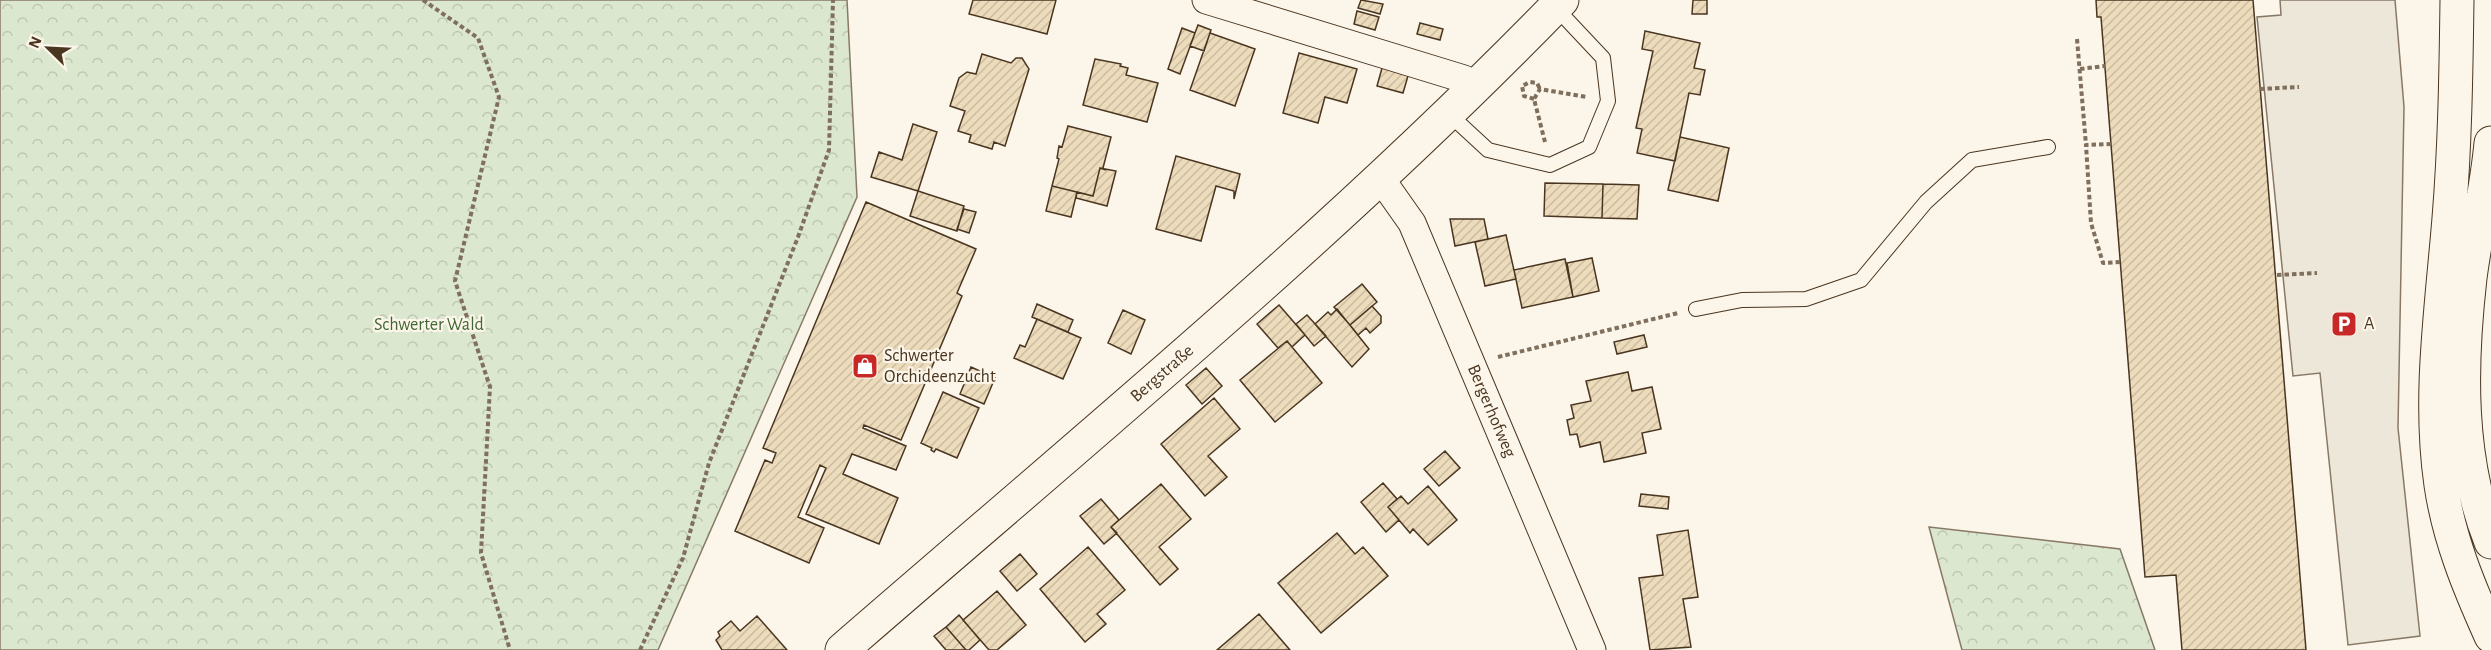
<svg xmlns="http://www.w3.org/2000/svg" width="2491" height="650" viewBox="0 0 2491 650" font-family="'Alegreya Sans',sans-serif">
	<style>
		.forest { fill: url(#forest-crowns); stroke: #887966; stroke-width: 1.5 }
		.parking { fill: #ede7d9; stroke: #887966; stroke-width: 1.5 }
		.building { fill: url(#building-hatch); stroke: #4a3520; stroke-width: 1.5 }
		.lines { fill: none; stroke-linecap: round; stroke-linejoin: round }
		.lane-casing { stroke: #4a3520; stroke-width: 16 }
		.street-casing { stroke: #4a3520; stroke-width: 29 }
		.secondary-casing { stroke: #4a3520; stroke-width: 35 }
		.highway-casing { stroke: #4a3520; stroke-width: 35 }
		.path { stroke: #7f6f5c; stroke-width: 4; stroke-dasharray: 4.5 3; stroke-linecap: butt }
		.lane { stroke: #fbf6e9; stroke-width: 14 }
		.street { stroke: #fbf6e9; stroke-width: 27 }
		.secondary { stroke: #fbf6e9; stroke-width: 33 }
		.highway { stroke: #fbf6e9; stroke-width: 33 }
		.labels { text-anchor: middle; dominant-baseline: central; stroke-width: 4.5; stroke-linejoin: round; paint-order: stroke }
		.poi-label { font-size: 18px; fill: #4a3520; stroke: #fbf6e9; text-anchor: start }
		.park-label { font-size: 18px; fill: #436837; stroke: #fbf6e9 }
		.street-label { font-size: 18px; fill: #4a3520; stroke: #fbf6e9 }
	</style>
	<defs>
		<pattern id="forest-crowns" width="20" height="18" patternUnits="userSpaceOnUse" patternTransform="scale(1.5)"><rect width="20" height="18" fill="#dce7d0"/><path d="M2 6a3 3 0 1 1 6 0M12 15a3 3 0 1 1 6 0" fill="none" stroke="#bec7b2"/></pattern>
		<pattern id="building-hatch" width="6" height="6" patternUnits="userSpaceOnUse" patternTransform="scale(1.5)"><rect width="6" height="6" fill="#ecdcbc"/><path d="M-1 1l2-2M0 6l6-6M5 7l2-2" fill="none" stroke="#ccbda1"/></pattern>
	</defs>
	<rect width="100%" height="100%" fill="#fbf6e9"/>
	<!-- forest -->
	<path class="forest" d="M0,0H847L857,197L658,650H0Z
		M1929,527L2120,549L2155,650H1962Z"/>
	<!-- parking -->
	<path class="parking" d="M2280,0H2395L2404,107L2398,428L2420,636L2348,645L2320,373L2293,376L2257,17L2281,15Z"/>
	<!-- building -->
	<path class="building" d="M973,0H1056L1047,34L969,14Z
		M1361,0L1383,4L1380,14L1358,8Z
		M1693,0H1707V14H1692Z
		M2096,0H2253L2306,650H2182L2176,575L2145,577L2101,17H2097Z
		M1357,11L1379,17L1375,30L1354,24Z
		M1420,23L1443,29L1440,40L1417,34Z
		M1198,25L1211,30L1204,51L1190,46Z
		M1182,28L1195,33L1180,74L1168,69Z
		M1645,31L1700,43L1694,68L1705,70L1700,95L1689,93L1675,161L1637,153L1642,129L1636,128L1653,51L1642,49Z
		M1210,33L1255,49L1235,106L1190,90Z
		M1299,53L1357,69L1347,103L1325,97L1318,123L1283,113Z
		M982,54L1011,63L1016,58H1022L1029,69L1005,146L994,142L992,149L969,142L971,135L958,131L965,111L950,106L959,78L967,72L976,74Z
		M1095,59L1121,64L1120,66L1128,68L1126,75L1158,83L1147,122L1083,105Z
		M1384,61L1410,69L1403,93L1377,86Z
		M913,124L937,132L918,191L871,177L879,152L902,160Z
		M1068,126L1111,137L1103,168L1106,170L1100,168L1093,196L1052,186L1059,159L1057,158L1059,146L1062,147Z
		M1680,137L1729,148L1718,201L1668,190Z
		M1176,156L1240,174L1234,199V191L1216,186L1201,241L1156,229Z
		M1100,168L1116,171L1107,206L1076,198L1077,192L1093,196Z
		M1545,183L1603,184L1602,218L1544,216Z
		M1603,184L1639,185L1637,219L1602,218Z
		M1052,186L1077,192L1071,217L1046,211Z
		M918,191L964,206L957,231L910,216Z
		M866,202L976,249L957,293L962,296L901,440L864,425L863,428L906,446L896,470L852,454L843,474L898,498L879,544L806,514L826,468L820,465L798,517L824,528L809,563L735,531L765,460L772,463L776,453L763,448Z
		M964,209L976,212L969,233L957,229Z
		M1450,219H1484L1488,239L1455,246Z
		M1506,235L1516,279L1485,286L1475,242Z
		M1592,258L1599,291L1573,297L1567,263Z
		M1565,259L1573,297L1522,308L1514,270Z
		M1362,284L1377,302L1350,325L1334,307Z
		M1037,304L1073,320L1068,332L1032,317Z
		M1279,305L1305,335L1292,347L1287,341L1278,348L1257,324Z
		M1372,306L1381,316V323L1370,333L1366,328L1358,335L1350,325Z
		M1337,309L1369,349L1352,367L1315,324L1328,312L1331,315Z
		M1123,310L1145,320L1131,354L1108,343Z
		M1307,315L1326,336L1314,346L1296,324Z
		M1037,319L1081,338L1063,379L1014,358L1020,345L1025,347Z
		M1644,335L1647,347L1617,354L1614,342Z
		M1287,341L1322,383L1275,422L1240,380Z
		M971,367L995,378L984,404L960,394Z
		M1206,368L1222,386L1202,404L1186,385Z
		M1628,372L1632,391L1652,387L1661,429L1642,433L1646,453L1604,462L1600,442L1580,447L1577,434L1570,435L1567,420L1574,418L1571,405L1591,401L1586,381Z
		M943,392L979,408L957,458L936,449L934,452L931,450L932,448L921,443Z
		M1214,398L1240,429L1208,456L1227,477L1205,496L1161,444Z
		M1445,451L1460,468L1439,486L1424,469Z
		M1383,483L1397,499L1388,507L1399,520L1386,532L1361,502Z
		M1161,484L1191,519L1159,547L1178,569L1160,585L1111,527Z
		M1428,486L1457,520L1428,545L1413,529L1410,533L1388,507L1401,496L1408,504Z
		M1641,494L1669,497L1668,509L1639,506Z
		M1101,499L1119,520L1111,527L1117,533L1104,544L1080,516Z
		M1688,530L1698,597L1683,599L1691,647L1650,650L1639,578L1663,575L1657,535Z
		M1337,533L1355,554L1363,547L1388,576L1321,633L1278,583Z
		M1088,547L1125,590L1097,614L1106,624L1085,642L1040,589Z
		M1020,554L1037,574L1017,591L1000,571Z
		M997,591L1026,625L997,650H989L963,620Z
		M1259,614L1290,650H1217Z
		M959,615L980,640L969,650H966L946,627Z
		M757,616L787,650H722L716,640L720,636L718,632L731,621L740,631Z
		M946,627L966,650H946L934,636Z"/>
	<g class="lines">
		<!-- lane casing -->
		<g class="lane-casing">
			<path id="lane" d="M1449,114L1488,150L1550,165L1589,147L1608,101L1603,58L1555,7
				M1696,309L1742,300L1806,299L1861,280L1926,202L1972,160L2048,147"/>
		</g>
		<!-- street casing -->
		<g class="street-casing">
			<g id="street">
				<path d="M1206,0L1464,79L1475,90"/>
				<path id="s1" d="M1381,179L1412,223L1592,650"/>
			</g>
		</g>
		<!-- secondary casing -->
		<g class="secondary-casing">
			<g id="secondary">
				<path id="s2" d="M842,650C1086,438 1337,232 1562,0"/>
			</g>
		</g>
		<!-- highway casing -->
		<g class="highway-casing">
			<path id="highway" d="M2457,0C2456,73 2455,145 2449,218C2442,306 2428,397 2441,485C2449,539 2469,587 2491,636
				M2491,143C2487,188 2476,232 2470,278C2460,366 2458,459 2491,542"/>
		</g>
		<!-- path -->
		<path class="path" d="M423,0L478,38L499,97L455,281L490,387L481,553L510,650
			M2077,39L2086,145
			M2080,69L2105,66
			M2260,89L2299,87
			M1534,99L1524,96L1522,86L1530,82L1537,83L1540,89
			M1545,142L1534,99L1540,89L1587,97
			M2111,144L2086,145L2091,223L2103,263L2121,262
			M2277,275L2317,273
			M1498,357L1678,313
			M640,650L683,558L709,463L798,237L829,150L833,0"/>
		<!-- lane -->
		<use href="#lane" class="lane"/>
		<!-- street -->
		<use href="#street" class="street"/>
		<!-- secondary -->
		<use href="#secondary" class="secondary"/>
		<!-- highway -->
		<use href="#highway" class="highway"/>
	</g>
	<!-- icons -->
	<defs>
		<g id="parking-square" transform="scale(1.35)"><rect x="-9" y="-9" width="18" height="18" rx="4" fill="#c62828" stroke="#fbf6e9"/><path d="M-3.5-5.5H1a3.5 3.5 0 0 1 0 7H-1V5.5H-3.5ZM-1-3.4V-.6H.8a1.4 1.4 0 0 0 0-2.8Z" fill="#fff"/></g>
		<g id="shop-square" transform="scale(1.35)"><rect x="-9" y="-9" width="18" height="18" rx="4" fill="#c62828" stroke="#fbf6e9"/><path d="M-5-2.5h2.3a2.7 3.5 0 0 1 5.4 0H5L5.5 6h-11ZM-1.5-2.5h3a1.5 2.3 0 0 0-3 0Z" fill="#fff"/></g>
	</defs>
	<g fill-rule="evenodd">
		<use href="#parking-square" x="2344" y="324"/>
		<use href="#shop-square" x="865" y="366"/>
	</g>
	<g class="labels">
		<!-- poi labels -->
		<g class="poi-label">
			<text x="2364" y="324">A</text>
			<text x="884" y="356">Schwerter<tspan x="884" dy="21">Orchideenzucht</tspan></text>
		</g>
		<!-- park labels -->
		<g class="park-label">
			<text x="429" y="325">Schwerter Wald</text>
		</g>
		<!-- street labels -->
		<g class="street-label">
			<text stroke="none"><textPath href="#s2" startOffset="423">Bergstraße</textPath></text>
			<text stroke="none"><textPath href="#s1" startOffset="258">Bergerhofweg</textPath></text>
		</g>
	</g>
	<!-- north arrow -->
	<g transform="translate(48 48) rotate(294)" stroke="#fbf6e9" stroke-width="4.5" paint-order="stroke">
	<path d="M0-4.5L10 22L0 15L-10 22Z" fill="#4a3520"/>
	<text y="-9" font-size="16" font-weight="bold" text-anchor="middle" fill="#4a3520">N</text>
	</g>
</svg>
